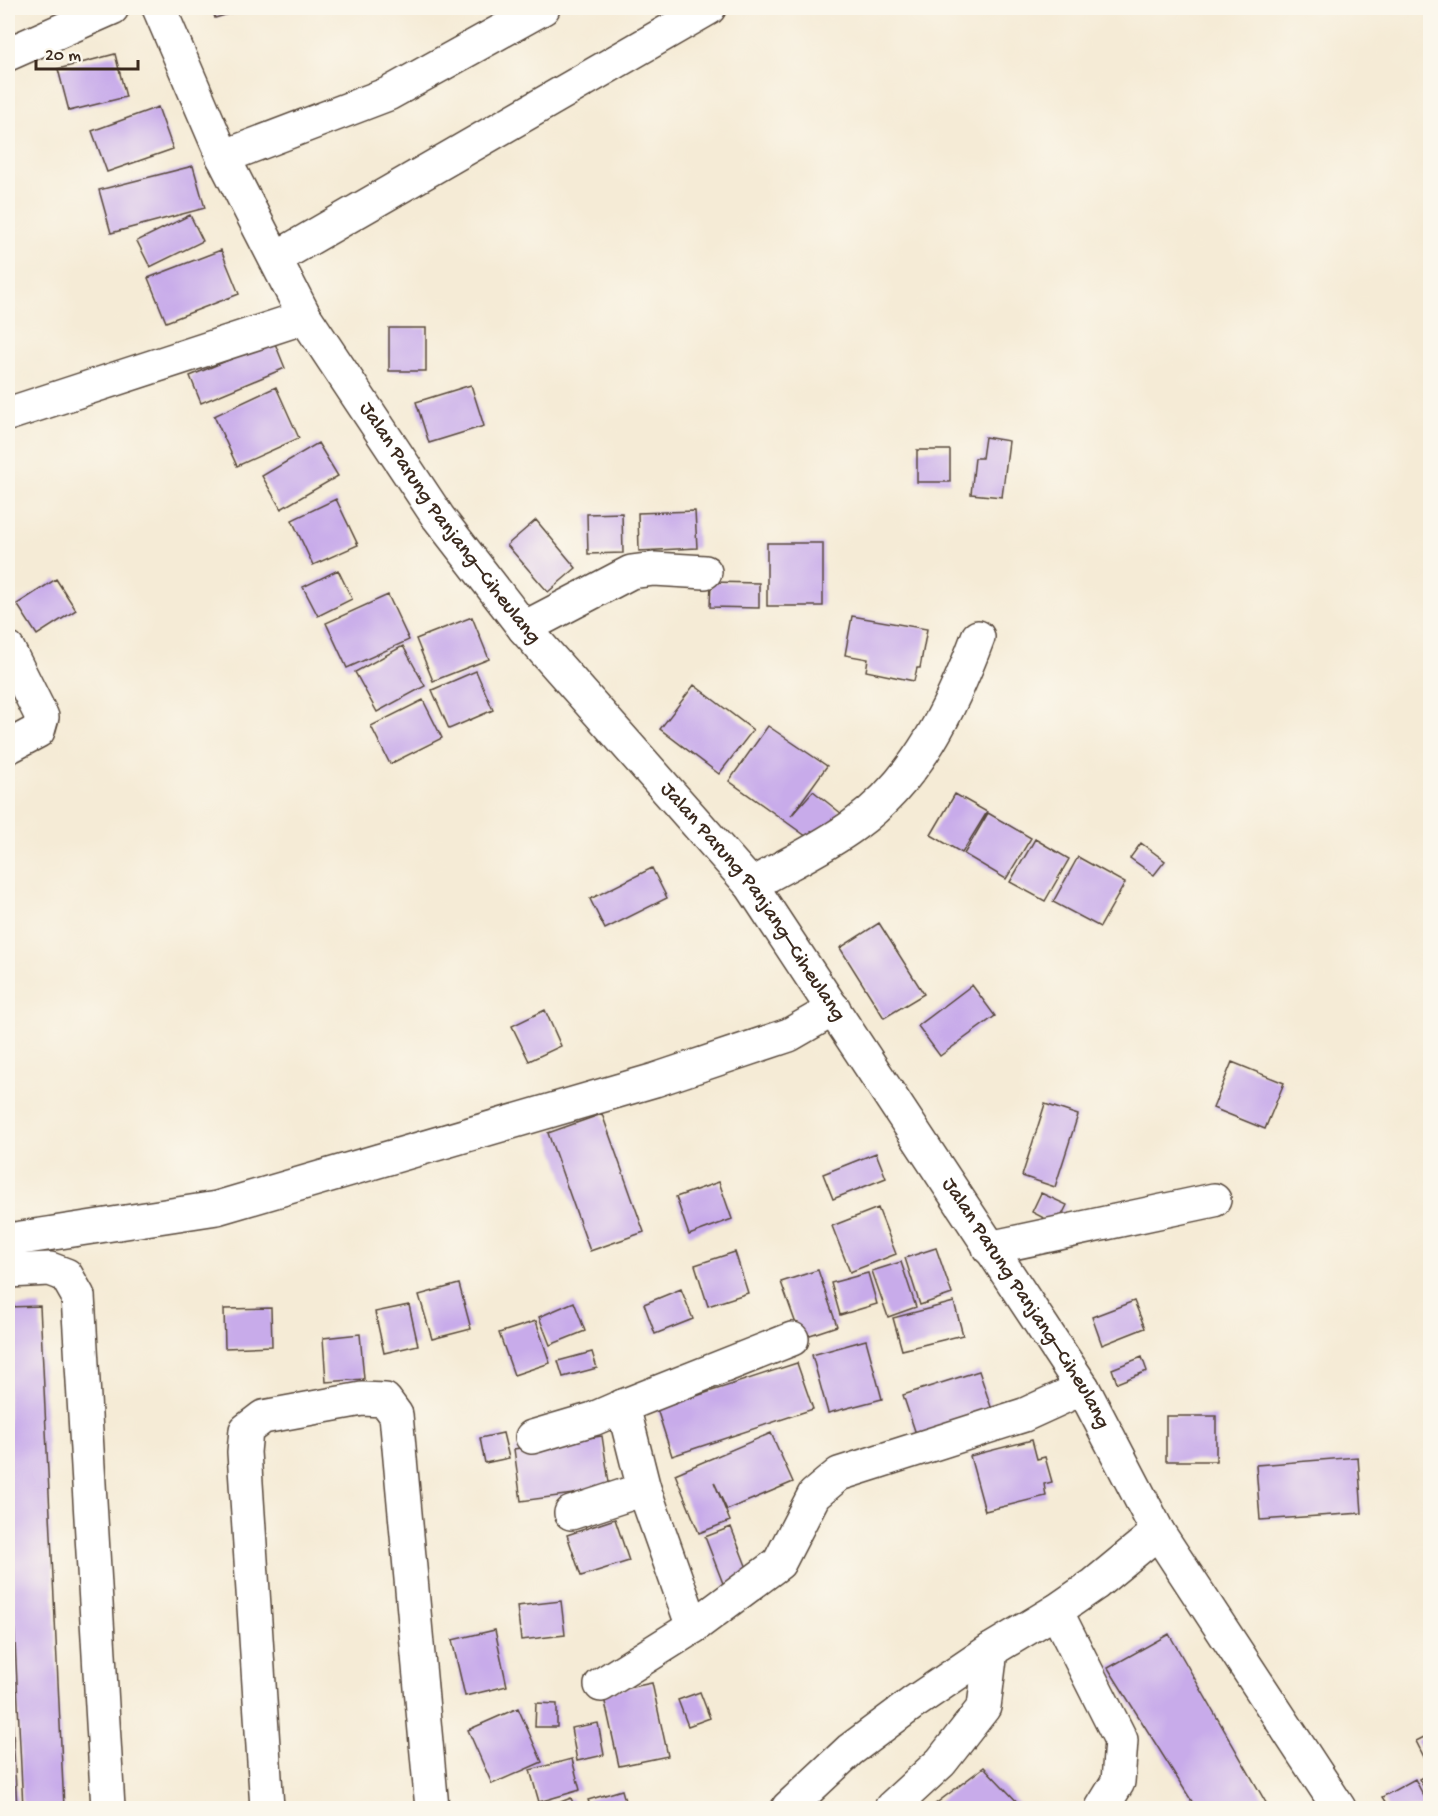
<svg xmlns="http://www.w3.org/2000/svg" width="1438" height="1816" viewBox="0 0 1438 1816" font-family="'Gochi Hand',sans-serif">
	<style>
		.building { fill: #c8abea }
		.lines { fill: none; stroke-linecap: round; stroke-linejoin: round }
		.minor-casing { stroke: #57473a; stroke-width: 36 }
		.minor { stroke: #fff; stroke-width: 33 }
		.labels { text-anchor: middle; dominant-baseline: central; stroke-width: 5; stroke-linejoin: round; paint-order: stroke }
		.street-label { font-size: 21px; fill: #3b2a1e; stroke: #fbf7ec }
	</style>
	<rect width="100%" height="100%" fill="#fbf7ec"/>
	<filter id="ink" filterUnits="userSpaceOnUse"><feTurbulence type="fractalNoise" baseFrequency=".0167" numOctaves="2"/><feDisplacementMap in="SourceGraphic" scale="12" xChannelSelector="R" yChannelSelector="G"/><feConvolveMatrix kernelMatrix="1 2 1 2 8 2 1 2 1" color-interpolation-filters="sRGB"/></filter>
	<filter id="wash" filterUnits="userSpaceOnUse"><feTurbulence type="fractalNoise" baseFrequency=".008" numOctaves="4" result="noise"/><feDisplacementMap in="SourceGraphic" scale="24" xChannelSelector="R" yChannelSelector="G"/><feGaussianBlur stdDeviation="1.35" result="paint"/><feColorMatrix in="noise" values="0 0 0 0 0 0 0 0 0 0 0 0 0 0 0 0 0 1.4 0 .05"/><feComposite in="paint" operator="in"/></filter>
	<g filter="url(#wash)">
		<rect width="100%" height="100%" fill="#f5ebd6"/>
		<g id="blocks">
			<!-- building -->
			<path class="building" d="M212,8H248L215,18Z
				M115,54L126,97L69,111L58,69Z
				M158,107L173,149L107,172L92,131Z
				M193,166L205,208L111,233L99,190Z
				M190,215L203,241L150,267L137,241Z
				M221,250L239,294L166,322L148,278Z
				M389,328H426V371H389Z
				M274,341L285,368L201,403L190,376Z
				M471,385L484,426L429,443L416,402Z
				M276,387L299,438L237,466L214,416Z
				M985,437L1009,441L1002,497L971,494L975,458H982Z
				M318,443L338,476L281,509L262,476Z
				M917,450H950V482H917Z
				M336,499L358,545L313,565L292,520Z
				M695,511L697,548L639,551L638,513Z
				M622,513L623,553L588,554L587,514Z
				M536,520L576,568L548,592L507,545Z
				M767,543H823V606H767Z
				M338,570L352,599L318,616L303,587Z
				M56,579L76,610L37,635L17,604Z
				M711,582L759,583V608L710,607Z
				M388,595L409,640L347,668L326,623Z
				M852,616L927,629L920,668H917L914,681L866,671L868,659L845,655Z
				M472,617L489,659L433,681L416,639Z
				M403,646L425,686L377,712L355,672Z
				M476,671L493,710L449,729L432,690Z
				M694,685L753,730L719,774L660,729Z
				M423,700L442,738L390,764L371,726Z
				M768,726L827,766L791,816L813,791L842,814L817,844L729,781Z
				M955,794L987,812L962,853L931,835Z
				M988,813L1031,838L1006,879L964,854Z
				M1035,839L1069,859L1045,901L1010,882Z
				M1141,843L1165,861L1154,875L1130,858Z
				M1078,857L1125,883L1100,927L1053,902Z
				M652,868L667,898L605,929L590,899Z
				M879,923L924,994L884,1018L840,948Z
				M972,985L995,1016L940,1056L918,1026Z
				M545,1010L561,1046L529,1061L512,1026Z
				M1232,1062L1284,1083L1265,1129L1213,1108Z
				M1045,1104L1078,1115L1055,1187L1022,1176Z
				M602,1114L644,1232L590,1251L548,1133Z
				M876,1153L886,1178L833,1199L823,1174Z
				M719,1182L732,1219L689,1235L676,1197Z
				M1041,1193L1067,1205L1057,1225L1032,1212Z
				M878,1208L896,1254L850,1272L832,1226Z
				M936,1248L952,1294L920,1305L905,1258Z
				M735,1252L748,1293L708,1306L695,1265Z
				M901,1262L916,1307L888,1317L872,1271Z
				M818,1270L837,1326L801,1338L781,1282Z
				M868,1273L877,1304L840,1315L831,1283Z
				M459,1284L471,1329L432,1339L419,1295Z
				M681,1289L693,1319L655,1334L644,1304Z
				M1134,1301L1145,1328L1102,1345L1092,1317Z
				M574,1302L585,1331L550,1345L539,1317Z
				M954,1302L963,1335L902,1350L893,1318Z
				M409,1305L418,1345L384,1353L375,1312Z
				M40,1306L43,1367L64,1808H23L21,1767L8,1495V1307Z
				M271,1308L272,1346L225,1348L224,1309Z
				M536,1321L550,1363L514,1375L499,1333Z
				M360,1334L364,1379L326,1382L323,1338Z
				M866,1340L882,1399L828,1413L812,1355Z
				M592,1352L597,1368L563,1377L558,1361Z
				M1142,1357L1147,1371L1117,1383L1112,1369Z
				M797,1363L813,1409L672,1456L657,1409Z
				M979,1371L996,1422L920,1446L903,1395Z
				M1166,1416H1216V1461H1166Z
				M503,1433L509,1458L485,1463L480,1438Z
				M771,1433L793,1482L727,1510L714,1482L730,1521L699,1533L675,1474Z
				M602,1436L610,1489L521,1501L514,1449Z
				M1032,1440L1037,1459L1045,1457L1052,1482L1044,1484L1046,1496L985,1511L970,1456Z
				M1358,1457L1362,1513L1260,1520L1256,1465Z
				M615,1519L629,1561L581,1576L567,1535Z
				M731,1527L750,1576L724,1586L705,1537Z
				M561,1601L565,1635L521,1640L517,1606Z
				M495,1630L507,1686L465,1696L452,1640Z
				M1169,1634L1269,1808H1196L1108,1668Z
				M8,1656H9L17,1808H8Z
				M652,1683L668,1756L619,1766L603,1693Z
				M700,1692L710,1718L688,1726L678,1700Z
				M536,1703L557,1704V1727H535Z
				M518,1708L542,1762L492,1784L468,1730Z
				M598,1723L604,1755L577,1761L571,1728Z
				M1430,1734V1769L1416,1741Z
				M572,1759L580,1790L539,1802L530,1770Z
				M984,1767L1023,1808H930Z
				M1430,1773V1798L1419,1779Z
				M1415,1779L1430,1808H1389L1382,1797Z
				M622,1790L627,1808H591L588,1800Z
				M571,1798L575,1808H545Z"/>
		</g>
	</g>
	<g filter="url(#ink)">
		<use href="#blocks" fill-opacity="0" stroke="#57473a" stroke-width="1.5"/>
		<g class="lines">
			<!-- minor casing -->
			<g class="minor-casing">
				<g id="minor">
					<path id="s1" d="M159,8L223,157L305,317L438,517L524,628L751,885L1083,1388L1158,1532L1339,1808"/>
					<path d="M8,54L112,8"/>
					<path d="M223,157L388,94L543,8"/>
					<path d="M276,258L709,8"/>
					<path d="M8,414L305,317"/>
					<path d="M524,628L631,572L654,569L705,572"/>
					<path d="M8,649L42,717L38,731L8,747"/>
					<path d="M751,885C785,865 823,848 854,825C917,780 952,707 978,637"/>
					<path d="M8,1240L217,1208L655,1080L789,1035L834,1009"/>
					<path d="M989,1248L1214,1200"/>
					<path d="M8,1271L50,1269L66,1275L78,1296L108,1808"/>
					<path d="M623,1406L792,1339"/>
					<path d="M532,1437L593,1419L623,1406L644,1489L693,1627"/>
					<path d="M571,1513L644,1489"/>
					<path d="M1056,1611L1121,1740L1118,1782L1102,1808"/>
					<path d="M601,1685L693,1627L779,1563L814,1495L839,1474L1024,1415L1083,1388"/>
					<path d="M267,1808L244,1452L246,1430L263,1417L362,1399L385,1400L396,1415L432,1808"/>
					<path d="M788,1808L850,1750L913,1703L991,1650L1056,1611L1095,1584L1158,1532"/>
					<path d="M891,1808L941,1762L984,1707L991,1650"/>
				</g>
			</g>
			<!-- minor -->
			<use href="#minor" class="minor"/>
		</g>
	</g>
	<g class="labels">
		<!-- street labels -->
		<g class="street-label">
			<text stroke="none"><textPath href="#s1" startOffset="594">Jalan Parung Panjang–Ciheulang</textPath></text>
			<text stroke="none"><textPath href="#s1" startOffset="1080">Jalan Parung Panjang–Ciheulang</textPath></text>
			<text stroke="none"><textPath href="#s1" startOffset="1566">Jalan Parung Panjang–Ciheulang</textPath></text>
		</g>
	</g>
	<!-- margin -->
	<rect width="1438" height="1816" fill="none" stroke="#fbf7ec" stroke-width="30"/>
	<!-- scale -->
	<path d="M36 60v9h102v-9" fill="none" stroke="#3b2a1e" stroke-width="3"/>
	<text x="45" y="60" font-size="18" fill="#3b2a1e" stroke="#fbf7ec" stroke-width="4.5" paint-order="stroke">20 m</text>
</svg>
